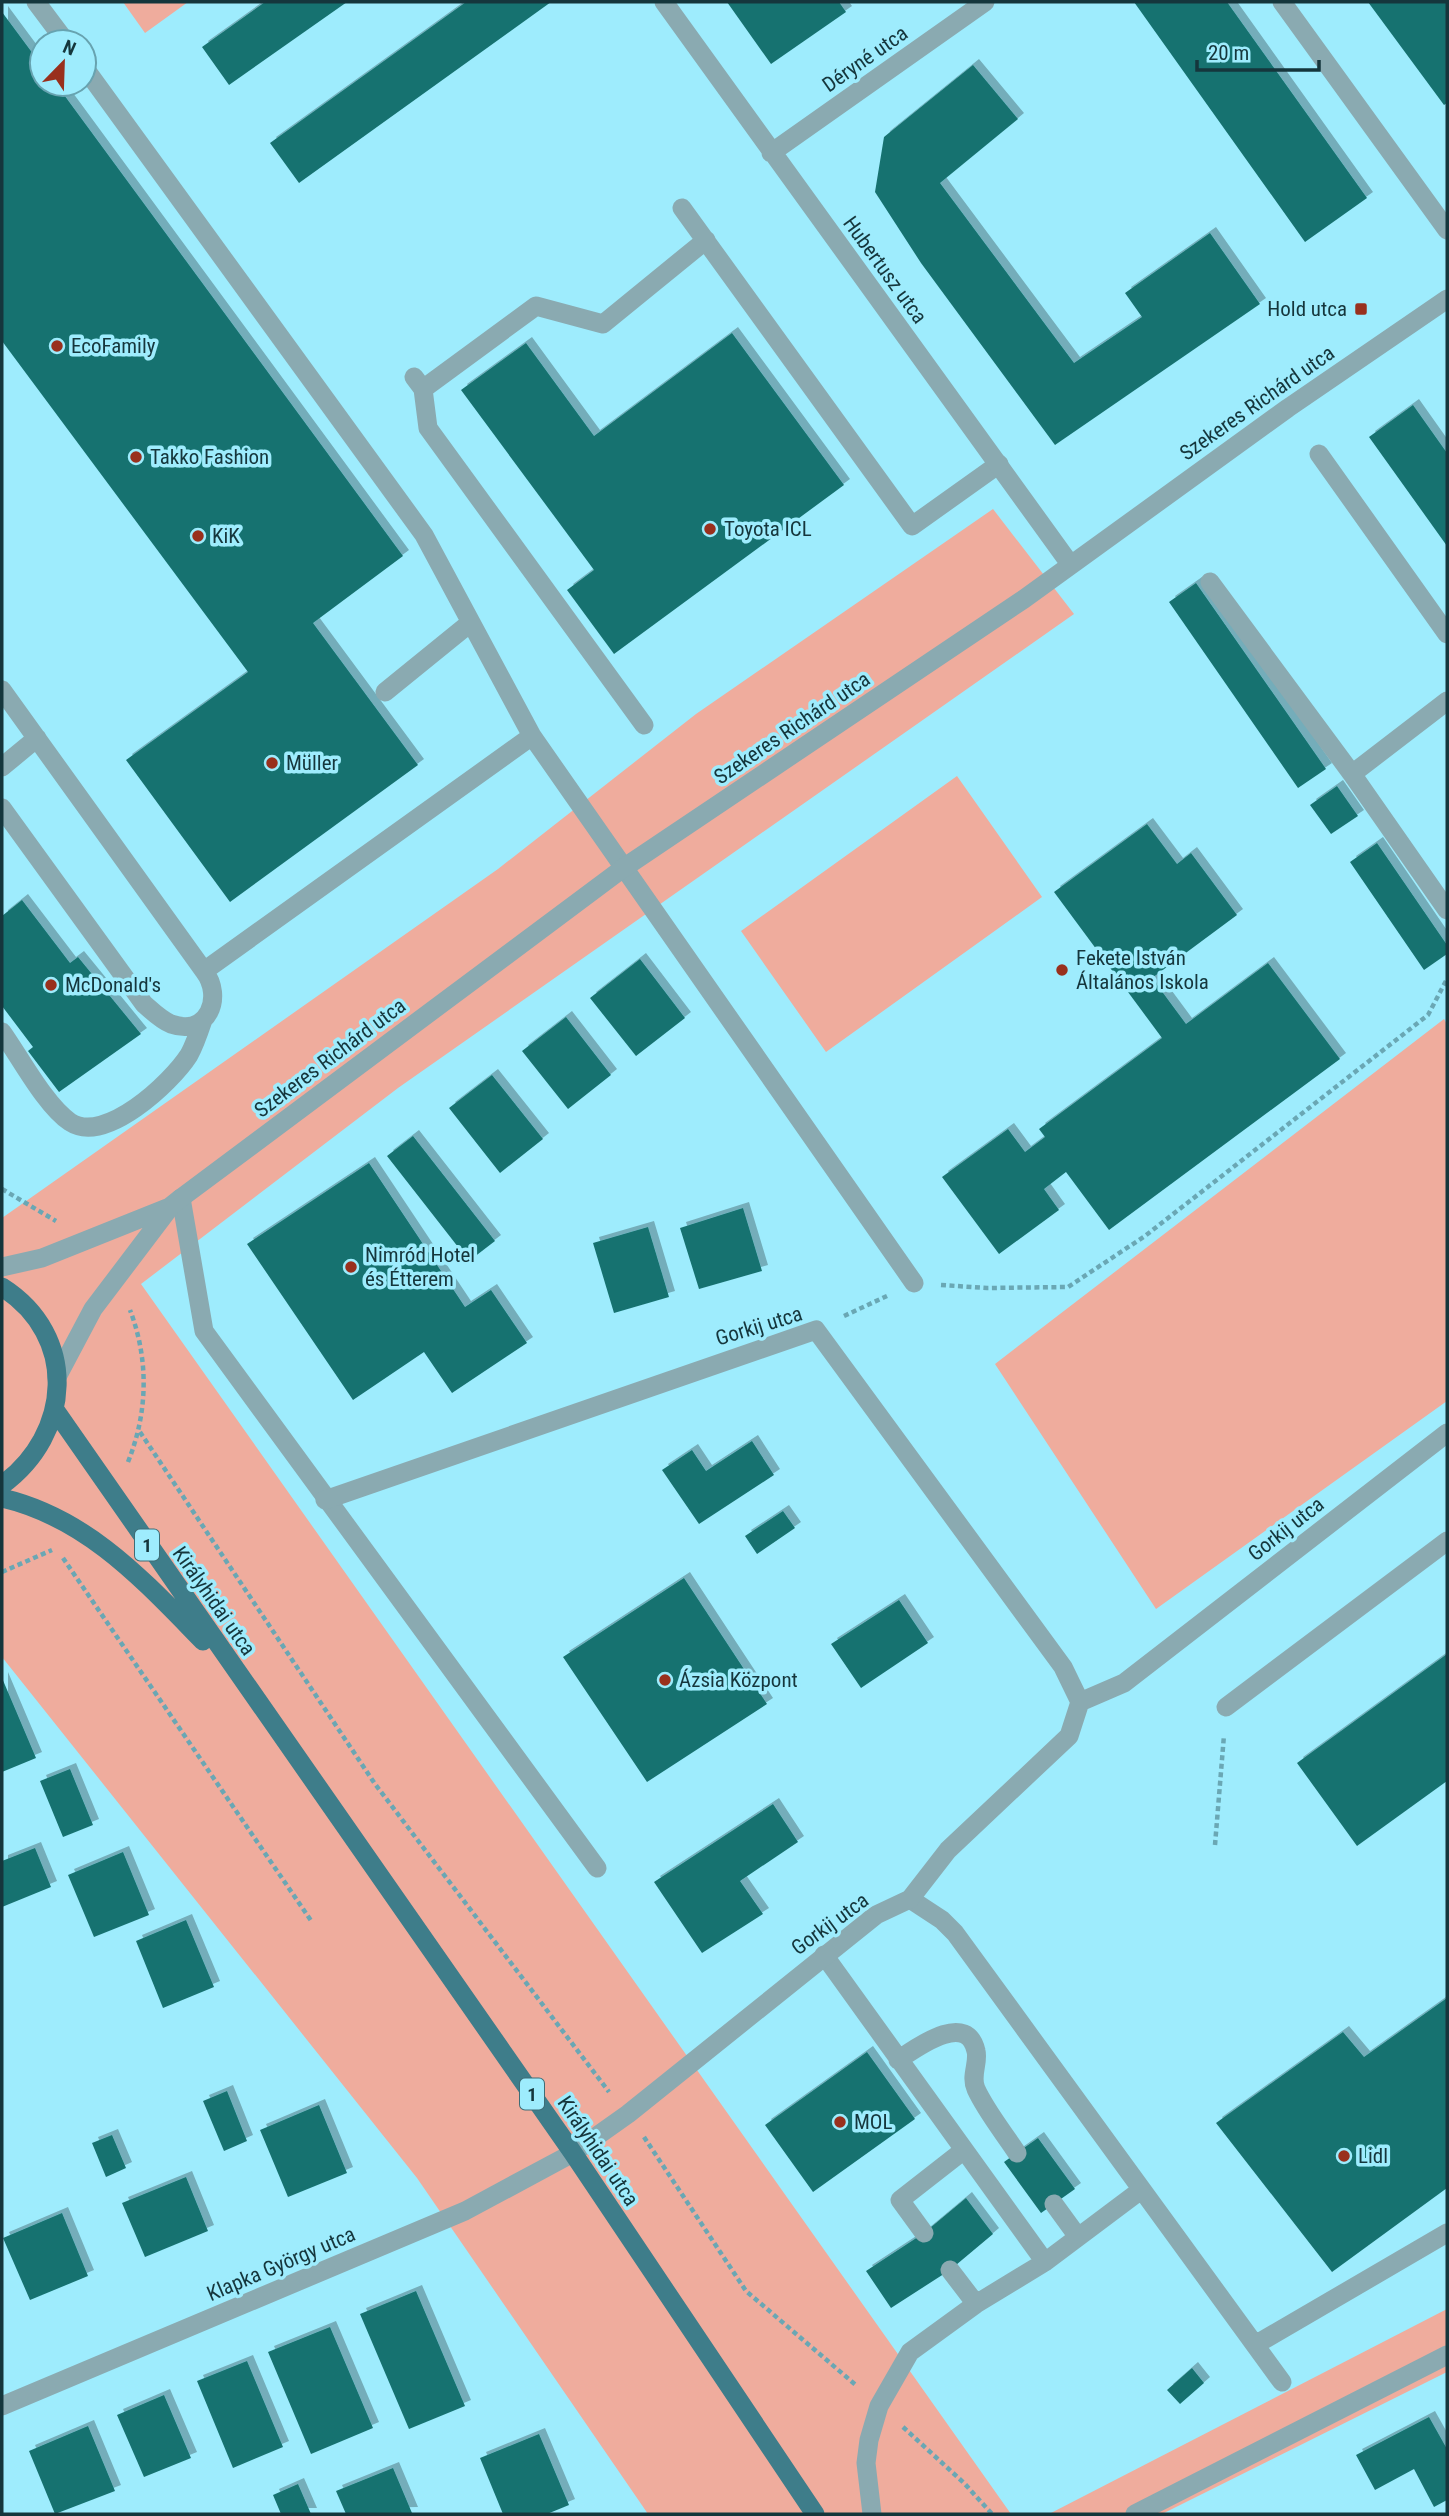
<svg xmlns="http://www.w3.org/2000/svg" width="1449" height="2516" viewBox="0 0 1449 2516" font-family="'Roboto Condensed',sans-serif">
	<style>
		.green { fill: #efac9d }
		.building { fill: #177270; filter: url(#shadow) }
		.lines { fill: none; stroke-linecap: round; stroke-linejoin: round }
		.path { stroke: #6aa7b4; stroke-width: 4.5; stroke-dasharray: 5 3.5; stroke-linecap: butt }
		.service { stroke: #8aaab1; stroke-width: 19 }
		.minor { stroke: #8aaab1; stroke-width: 19 }
		.primary { stroke: #3e7d8a; stroke-width: 19 }
		.poi-dot { fill: #99301d; stroke: #9eecfd; stroke-width: 2.5 }
		.labels { text-anchor: middle; dominant-baseline: central; stroke-width: 7; stroke-linejoin: round; paint-order: stroke }
		.shield { fill: #9eecfd; stroke: #3e6d76; stroke-width: 2 }
		.shield-label { font-size: 19px; font-weight: bold; fill: #15363c }
		.street-label { font-size: 21px; fill: #15363c; stroke: #9eecfd }
		.poi-label { font-size: 21px; fill: #15363c; stroke: #9eecfd; text-anchor: start }
	</style>
	<defs>
		<filter id="shadow"><feDropShadow dx="6" dy="-6" stdDeviation="0" flood-color="#0004"/></filter>
	</defs>
	<rect width="100%" height="100%" fill="#9eecfd"/>
	<!-- green -->
	<path class="green" d="M123,2H188L145,33Z
		M993,509L1074,614L398,1088L141,1284L1011,2514H648L417,2178L2,1657V1218L498,869L696,714Z
		M957,776L1042,897L826,1052L741,931Z
		M1444,1019L1447,1024V1401L1156,1609L995,1364Z
		M1447,2309V2372L1162,2514H1049Z"/>
	<!-- building -->
	<path class="building" d="M265,2H347L229,85L202,47Z
		M466,2H551L299,183L270,143Z
		M727,2H839L846,12L771,64Z
		M1134,2H1227L1367,198L1305,242Z
		M1368,2H1447V103L1444,105Z
		M2,12L42,66V84H56L403,556L313,623L418,765L230,902L126,760L248,672L2,341Z
		M973,65L1018,119L940,183L1074,363L1142,317L1125,293L1210,233L1260,304L1055,445L921,263L875,192L884,137Z
		M732,333L844,485L614,654L567,590L594,570L461,390L526,343L594,436Z
		M1413,405L1447,453V546L1369,437Z
		M1196,583L1326,769L1298,788L1169,602Z
		M1337,786L1358,816L1331,834L1310,805Z
		M1147,824L1177,864L1191,853L1237,915L1152,978L1186,1024L1268,963L1340,1059L1109,1230L1066,1172L1044,1189L1059,1210L999,1254L942,1177L1008,1129L1025,1152L1045,1137L1039,1129L1162,1038L1054,892Z
		M1377,843L1447,945V954L1424,970L1350,862Z
		M22,900L70,963L78,957L141,1034L59,1092L28,1051L33,1047L2,1006V916Z
		M640,959L685,1018L636,1056L590,998Z
		M566,1017L611,1075L568,1109L522,1051Z
		M492,1075L543,1139L500,1173L449,1108Z
		M413,1136L495,1241L469,1261L387,1156Z
		M369,1163L465,1307L491,1290L527,1343L452,1393L424,1352L353,1400L247,1244Z
		M743,1208L762,1271L699,1289L680,1228Z
		M648,1227L669,1297L614,1313L593,1243Z
		M752,1441L774,1475L699,1524L662,1470L692,1450L706,1471Z
		M783,1511L795,1528L757,1554L745,1536Z
		M684,1578L767,1704L647,1782L563,1657Z
		M899,1600L928,1643L861,1688L831,1644Z
		M1447,1654V1781L1357,1846L1297,1763Z
		M2,1678L36,1758L2,1772Z
		M70,1769L93,1825L63,1837L40,1781Z
		M773,1804L798,1842L740,1881L763,1914L702,1953L654,1882Z
		M35,1848L51,1887L2,1907V1861Z
		M123,1852L149,1915L94,1937L68,1875Z
		M186,1920L214,1987L163,2008L136,1941Z
		M1447,1998V2188L1332,2272L1216,2123L1343,2032L1364,2057Z
		M867,2052L915,2119L813,2192L765,2125Z
		M227,2091L247,2141L224,2151L203,2101Z
		M319,2105L347,2173L288,2197L260,2130Z
		M112,2135L126,2168L106,2177L92,2143Z
		M1038,2138L1075,2189L1041,2213L1004,2162Z
		M186,2177L208,2231L145,2257L122,2203Z
		M966,2198L993,2234L950,2270L891,2308L866,2271L924,2233Z
		M62,2213L88,2276L30,2300L3,2238Z
		M416,2291L465,2406L409,2429L360,2314Z
		M330,2327L373,2428L311,2454L268,2352Z
		M247,2361L283,2447L233,2468L197,2381Z
		M1192,2368L1204,2383L1180,2404L1167,2390Z
		M164,2395L191,2458L144,2477L117,2415Z
		M1429,2417L1447,2449V2500L1434,2507L1414,2469L1375,2490L1356,2455Z
		M88,2426L115,2491L55,2514L29,2451Z
		M539,2434L569,2505L547,2514H503L480,2458Z
		M393,2468L412,2513L346,2514L336,2491Z
		M298,2484L311,2514H281L273,2495Z"/>
	<g class="lines">
		<!-- path -->
		<path class="path" d="M2,1189L56,1221
			M941,1285L987,1288L1068,1287L1145,1236L1428,1015L1447,979
			M844,1316L887,1296
			M140,1432L375,1784L609,2092
			M128,1462C148,1412 149,1360 130,1310
			M63,1558L312,1922
			M2,1572L52,1550
			M1215,1845L1224,1735
			M644,2137L746,2291L857,2386
			M903,2427L964,2483L992,2514"/>
		<!-- service -->
		<path class="service" d="M36,2L66,42
			M84,67L424,535L532,736L914,1283
			M682,208L912,526L999,464
			M414,377L423,389L428,428L644,725
			M423,389L536,306L603,324L706,240
			M1319,454L1447,634
			M1210,582L1352,774L1447,701
			M2,690L204,971L532,736
			M385,692L470,623
			M2,767L37,738
			M1352,774L1447,910
			M2,808L144,1004C152,1011 161,1020 171,1024C208,1037 224,997 204,971
			M2,1032C20,1057 45,1105 70,1122C105,1145 171,1083 189,1055C195,1044 199,1032 203,1020
			M181,1198L204,1331L597,1868
			M1226,1707L1447,1541
			M910,1899L942,1920L955,1933L1282,2382
			M824,1955L1045,2262
			M898,2060C916,2048 967,2010 976,2051C979,2063 970,2076 976,2089C986,2111 1004,2133 1017,2153
			M1054,2204L1078,2237
			M924,2233L900,2200L964,2150
			M950,2270L976,2304
			M1255,2345L1447,2233
			M872,2514L866,2463L869,2440L879,2406L910,2352L976,2304L1045,2262L1141,2190"/>
		<!-- minor -->
		<path class="minor" d="M664,2L1070,564
			M1282,2L1447,230
			M771,153L985,2
			M2,1267L42,1258L167,1208
			M57,1377L93,1309L171,1206L181,1198L622,869L1024,599L1288,408L1447,299
			M1080,1702L1124,1683L1447,1433
			M2,2406L465,2211L573,2153L628,2114L876,1915L910,1899L948,1850L1069,1736L1080,1702L1063,1667L816,1330L325,1500
			M1135,2514L1447,2355"/>
		<!-- primary -->
		<path class="primary" d="M2,1287C79,1336 72,1434 2,1485
			M55,1410L573,2153L815,2514
			M2,1498C88,1518 144,1581 203,1641"/>
	</g>
	<!-- markers -->
	<g class="poi-dot">
		<rect x="1354" y="302" width="14" height="14" rx="3.5"/>
		<circle cx="57" cy="346" r="7"/>
		<circle cx="136" cy="457" r="7"/>
		<circle cx="710" cy="529" r="7"/>
		<circle cx="198" cy="536" r="7"/>
		<circle cx="272" cy="763" r="7"/>
		<circle cx="1062" cy="970" r="7"/>
		<circle cx="51" cy="985" r="7"/>
		<circle cx="351" cy="1267" r="7"/>
		<circle cx="665" cy="1680" r="7"/>
		<circle cx="840" cy="2122" r="7"/>
		<circle cx="1344" cy="2156" r="7"/>
	</g>
	<g class="labels">
		<!-- shield labels -->
		<g class="shield">
			<rect x="135" y="1529.5" width="24" height="31" rx="5"/>
			<rect x="520" y="2078.5" width="24" height="31" rx="5"/>
		</g>
		<g class="shield-label">
			<text x="147" y="1545">1</text>
			<text x="532" y="2094">1</text>
		</g>
		<!-- street labels -->
		<g class="street-label">
			<text transform="translate(865 59) rotate(-35)">Déryné utca</text>
			<text transform="translate(885 270) rotate(54)">Hubertusz utca</text>
			<text transform="translate(1257 403) rotate(-35)">Szekeres Richárd utca</text>
			<text transform="translate(792 728) rotate(-34)">Szekeres Richárd utca</text>
			<text transform="translate(330 1058) rotate(-37)">Szekeres Richárd utca</text>
			<text transform="translate(759 1326) rotate(-17)">Gorkij utca</text>
			<text transform="translate(1286 1529) rotate(-38)">Gorkij utca</text>
			<text transform="translate(214 1601) rotate(55)">Királyhidai utca</text>
			<text transform="translate(830 1924) rotate(-36)">Gorkij utca</text>
			<text transform="translate(598 2151) rotate(56)">Királyhidai utca</text>
			<text transform="translate(281 2264) rotate(-23)">Klapka György utca</text>
		</g>
		<!-- poi labels -->
		<g class="poi-label">
			<text x="1347" y="309" text-anchor="end">Hold utca</text>
			<text x="71" y="346">EcoFamily</text>
			<text x="150" y="457">Takko Fashion</text>
			<text x="724" y="529">Toyota ICL</text>
			<text x="212" y="536">KiK</text>
			<text x="286" y="763">Müller</text>
			<text x="1076" y="958">Fekete István<tspan x="1076" dy="24">Általános Iskola</tspan></text>
			<text x="65" y="985">McDonald's</text>
			<text x="365" y="1255">Nimród Hotel<tspan x="365" dy="24">és Étterem</tspan></text>
			<text x="679" y="1680">Ázsia Központ</text>
			<text x="854" y="2122">MOL</text>
			<text x="1358" y="2156">Lidl</text>
		</g>
	</g>
	<!-- border -->
	<rect width="1449" height="2516" fill="none" stroke="#15363c" stroke-width="7"/>
	<!-- north arrow -->
	<g transform="translate(63 63) rotate(23)"><circle r="33" fill="#9eecfd" stroke="#67a3b0" stroke-width="2"/>
	<path d="M0-5L12 26L0 18L-12 26Z" fill="#99301d"/>
	<text y="-10" font-size="19" font-weight="bold" text-anchor="middle" fill="#15363c">N</text>
	</g>
	<!-- scale -->
	<path d="M1197 60v10h122v-10" fill="none" stroke="#15363c" stroke-width="3.5"/>
	<text x="1208" y="60" font-size="21" fill="#15363c" stroke="#9eecfd" stroke-width="5" paint-order="stroke">20 m</text>
</svg>
